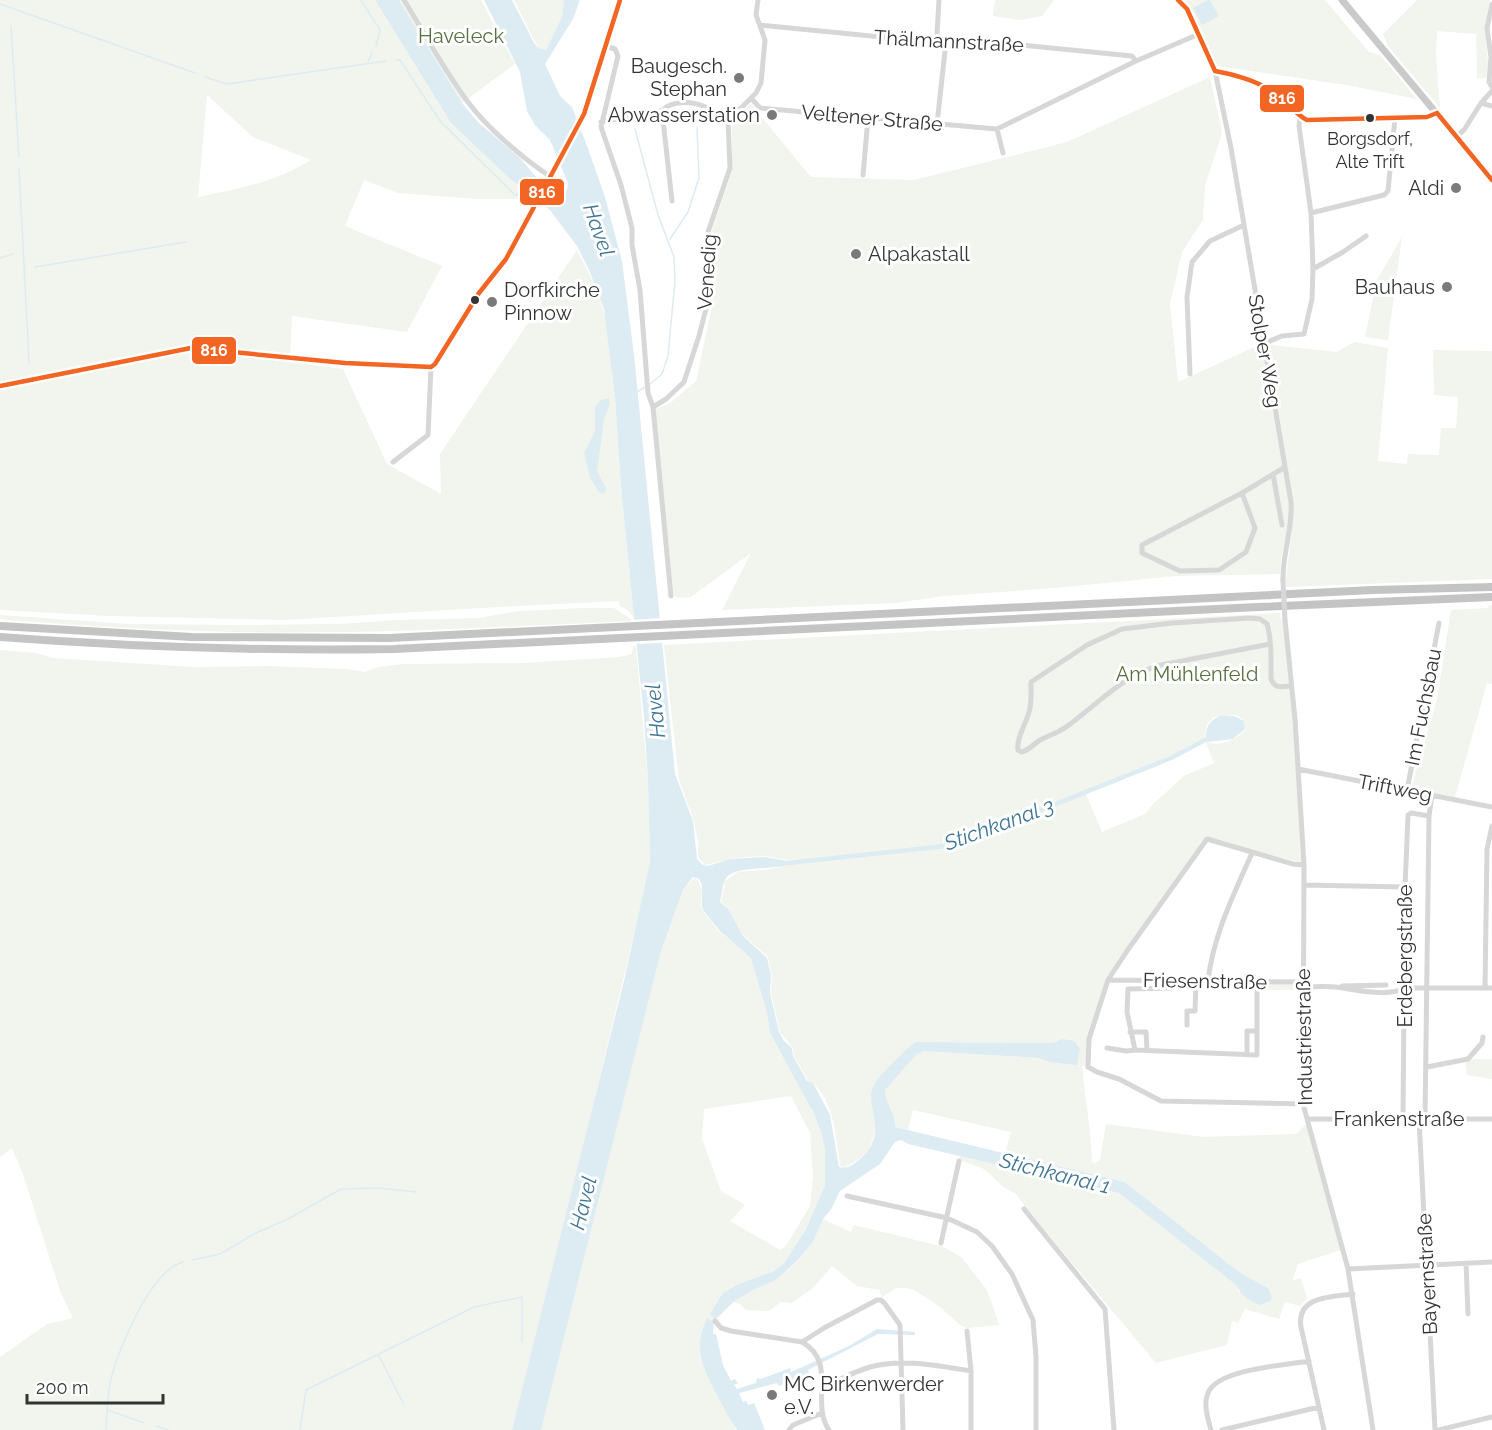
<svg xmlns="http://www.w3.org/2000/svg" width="1492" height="1430" viewBox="0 0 1492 1430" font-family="Raleway,sans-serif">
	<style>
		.green { fill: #f1f5ed; fill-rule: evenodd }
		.water { fill: #ddebf3 }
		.pier { fill: #fff }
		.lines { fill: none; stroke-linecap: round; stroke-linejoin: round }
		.stream { stroke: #ddebf3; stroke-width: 1.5 }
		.canal { stroke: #ddebf3; stroke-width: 4.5 }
		.minor { stroke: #d7d7d7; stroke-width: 5 }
		.major { stroke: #cacaca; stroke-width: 7 }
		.highway { stroke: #c4c4c4; stroke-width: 8 }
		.minor-bridge { stroke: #d7d7d7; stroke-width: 5 }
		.bus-1-casing { stroke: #fff; stroke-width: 9 }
		.bus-1 { stroke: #f26522; stroke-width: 4.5 }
		.poi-dot { fill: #7a7a7a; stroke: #fff; stroke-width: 2 }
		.bus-dot { fill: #333; stroke: #fff; stroke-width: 2 }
		.labels { text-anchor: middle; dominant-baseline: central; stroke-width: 6; stroke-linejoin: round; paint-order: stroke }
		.bus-label { font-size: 18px; fill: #333; stroke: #fff }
		.park-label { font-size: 20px; fill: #56703f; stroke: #fff }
		.street-label { font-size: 20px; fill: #333; stroke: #fff }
		.poi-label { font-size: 20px; fill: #333; stroke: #fff; text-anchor: end }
		.water-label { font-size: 21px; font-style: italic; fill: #3f7597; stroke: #fff }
		.line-badge { stroke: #fff; stroke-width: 2 }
		.badge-label { font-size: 16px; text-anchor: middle; font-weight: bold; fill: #fff }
	</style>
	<rect width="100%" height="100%" fill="#fff"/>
	<!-- green -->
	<path class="green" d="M0,0H375L451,123L509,178L531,197L521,199H477L398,193L364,180L345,226L442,266L407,332L292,316L290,362L343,369L387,464L441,494L440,454L577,250L596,287L606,320L615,397L621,487L634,618L629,611L620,606L618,601L497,607L285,620L109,616L0,610ZM207,95L253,137L311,160C276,182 237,189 198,197Z
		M399,0H481L515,64L462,103Z
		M514,0H564L562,17L547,50L538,48Z
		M995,0H1054L1042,16L1020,20L993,16Z
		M1186,0H1325L1369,52L1380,55L1417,99L1346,85L1217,66Z
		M1417,0H1490L1485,25L1488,63L1486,78H1477L1476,34L1437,31L1436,55L1440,108L1388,46L1383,34Z
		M1210,77L1222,133L1205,186L1203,220L1182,252L1170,304L1178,382L1261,344L1337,352L1354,342L1388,348L1378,461L1407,464L1408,454L1439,455L1441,428H1456L1458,397L1434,395L1433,350L1492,351V579L1286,587V577L1292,528L1288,527L1281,558L1280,574L1177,576L1055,588L943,596L896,603L722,610L751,553L691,597L679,598L674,596L654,409L669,404L696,381L712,307L713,260L711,233L732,171V123L751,104L811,177L914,180L1067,142Z
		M1402,237L1388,340L1365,337L1377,280Z
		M1492,605V684L1487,683L1455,797L1411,789L1437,699L1451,610L1488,608L1489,606Z
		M585,608H614L634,621C536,625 438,631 340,632C227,634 113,629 0,619V615L129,624L245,625L339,624L397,620L479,618L519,611Z
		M1280,613L1281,620H1283L1293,704L1301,862L1205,840L1106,980L1094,1020L1087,1066H1082C1085,1098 1091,1129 1092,1161L1095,1163L1100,1160L1106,1124L1204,1137L1296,1134L1307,1123L1341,1250L1298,1264L1292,1281L1301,1278L1307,1298L1300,1306L1285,1302L1279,1319L1245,1309L1238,1323L1232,1321L1227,1345L1156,1363L1026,1208L1016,1194L1003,1187L991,1175L982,1168L959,1160L960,1156L1119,1193L1236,1285L1239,1292L1268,1288L1239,1272L1125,1182L1005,1154L1011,1132L913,1110L908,1130L895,1127C896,1114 885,1104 885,1090L916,1055L923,1051L1039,1058L1054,1062L1062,1039L1053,1043L916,1042L874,1085C876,1118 883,1153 844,1167L840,1166C837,1142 833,1091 808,1081L794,1056L793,1048L780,1032L771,993L772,975L768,957L743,935L729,910L721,902L725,881L738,872L771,869L796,863L947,847L972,839L1086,794L1102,832L1145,814L1154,803L1184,776L1214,763L1205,741C1218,748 1237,740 1246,729L1243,719L1235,715L1214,717L1207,724L1204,738L1170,756L972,836L935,847L795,861L764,856L734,858L705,865L698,857V842L694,821L679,780L664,645Z
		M634,646H636L648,781L650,862L642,901L551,1280L512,1430H0V1357L47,1324L73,1318L60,1291L23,1174L12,1148L0,1157V650L36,653L53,658L193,667L267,666L347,669L365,672L378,667L405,664L522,663L620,657L631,654Z
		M694,878L698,880L702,891L701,907L703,911L719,931L751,957L767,1013L770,1033L810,1106L821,1132L825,1149V1185L806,1229L785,1262L774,1271L758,1277L714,1322L707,1318C690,1352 706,1375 723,1405C727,1413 731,1422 736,1430H541L661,951L683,890ZM791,1096L810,1133L813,1177L810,1206L786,1246L780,1250L730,1221L745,1205L721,1191L702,1139L704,1109Z
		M1199,982L1296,984V990L1199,989Z
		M1473,1059H1492V1079L1467,1075L1465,1061Z
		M823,1219L851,1232L854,1225L944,1247L962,1258L987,1290L999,1325L967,1328L960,1325L939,1306L914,1290L906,1288H896L882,1297L879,1290L857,1286L832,1266L813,1288L792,1303L781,1302L769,1311L746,1310L740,1304L733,1302L753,1290L776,1280L798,1261L813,1242Z"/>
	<!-- water -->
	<path class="water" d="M375,0H399L462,103L478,122L521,159L541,183L552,193L559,195L567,190L568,183L550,140L535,125L527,111L520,72L484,0H512L534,43L538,48L546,50L562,17L564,0H580L573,19L545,64L560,96L572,107L586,143L605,197L622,261L634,355L675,774L693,821L697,859L703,865L708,866L730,859L764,857L795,862C778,872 737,864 726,878C722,884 722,894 720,902L729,910L743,936L767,958L771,975L770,993L779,1032L784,1041L792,1048L793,1056L807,1081L813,1083L830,1115L839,1167C847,1169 854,1165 860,1159C892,1130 862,1106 874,1085C880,1074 900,1056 910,1046L916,1042L1053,1043L1062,1039L1074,1041L1080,1049L1077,1065L1050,1062L1039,1058L923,1051L916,1055L885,1090C885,1104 896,1113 895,1127L1125,1182L1239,1272L1268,1288L1272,1297L1270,1301L1260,1305C1249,1301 1241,1295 1236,1285L1119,1193L908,1144L901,1140L895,1142L880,1164L840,1191L832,1208L823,1219L813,1242L798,1260L776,1280L753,1290L733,1302L715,1319L710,1314L723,1293L739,1284L774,1271L785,1262L806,1229L825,1185V1149L821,1132L813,1112L770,1033L767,1013L751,958L720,931L703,910L702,906V885L699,879L693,877L683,890L661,951L541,1430H512L624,981L650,862L648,781L644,718L621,487L615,397L604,309L589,270L577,246L550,210L509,178L451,123Z
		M1208,0H1210L1219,16L1202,25L1193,8Z
		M609,398L610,404L604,419L598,464L597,471L606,488L604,494L599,492L590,478L584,453L595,431V407L601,400Z
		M1220,716H1234L1244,721L1245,729L1233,739L1208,742L1205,740C1206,728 1208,721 1220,716Z
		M707,1318L714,1322L713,1334H716L723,1365L731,1381L735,1379L738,1383L734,1385L737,1389L756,1383L757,1378L761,1379L790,1368L791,1372L849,1346L877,1329L915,1332V1335L878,1334L808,1370L809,1373L796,1380L779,1386L777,1383L739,1393L743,1402L746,1401L748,1405L754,1403L765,1430H737C730,1420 724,1408 718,1397C703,1369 692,1349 707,1318Z"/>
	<!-- pier -->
	<path class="pier" d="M662,618L664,643L633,644L631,620Z"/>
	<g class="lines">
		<!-- stream -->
		<path class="stream" d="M361,0L380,30L376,46
			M0,4L195,73
			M11,26L19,157
			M396,60H400L440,121L516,196L522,188
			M368,62L372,53
			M205,77L227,84L386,61
			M635,129L658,215L674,257L675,281L668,356L662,374L649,385
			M19,168L29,362
			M670,239L688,212L699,178L697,127
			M0,258L13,254
			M35,267L186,242
			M637,392L645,387
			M193,1260L220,1254L256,1233L288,1219L341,1189L379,1188L416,1192
			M379,1356L403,1403
			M108,1410L144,1423
			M156,1426L168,1430
			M106,1430C107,1412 107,1393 112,1375C120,1346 152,1268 184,1262
			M300,1430L306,1390L474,1307L522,1297V1342"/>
		<!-- canal -->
		<path class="canal" d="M788,863L946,846L971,838L1171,758L1205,740"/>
		<!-- minor -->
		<path class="minor" d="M404,0C425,34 444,70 468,102C487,128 525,160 551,177
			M1178,0L1187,9L1215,71L1231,148L1291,502C1293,529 1282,554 1283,581
			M1492,4L1487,28L1491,57L1489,82L1492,87
			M760,25L932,42L949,38L1132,56L1136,61
			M605,46L615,49L618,56L601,127L621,185L632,228V245L640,290L648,393L653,407L671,596
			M1215,71C1238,75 1259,81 1278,95C1289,103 1295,116 1307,120L1427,117L1437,113
			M751,98L760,108L997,129L1136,61L1199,34
			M1481,103L1492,106
			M662,111L672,201
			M601,122C620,118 642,117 660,111C667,109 663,109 668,106C690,97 712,108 728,121
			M937,124L945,51L937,34L939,0
			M997,129L1003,153
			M1457,136L1464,130L1481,103L1492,91
			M863,175L868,118
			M1311,213L1384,195L1388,191L1395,118
			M1313,269L1343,252L1366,236
			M1263,344L1282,336L1304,334L1312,299L1313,269L1311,213L1299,126L1300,118
			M1190,374L1187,297L1192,262L1210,241L1244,225
			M653,407L666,399L684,382L699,336L708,301L707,235L730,168L728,121L756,93L761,83L765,40L756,15L758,0
			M393,462L428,435L431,367
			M1273,474L1282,525
			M1242,493L1142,545V553L1180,571L1219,570L1246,552L1255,528L1242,493L1285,467
			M1285,620L1295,719L1304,865L1303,1104L1348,1269L1373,1430
			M1270,644L1161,665C1122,676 1100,702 1069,725C1060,732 1050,735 1040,740C1033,744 1029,751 1021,752L1018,750C1016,738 1026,724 1029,712C1032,702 1031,693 1031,682L1087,645L1122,629L1172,623L1250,618L1260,619L1267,624C1272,641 1271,660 1271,679C1275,689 1282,687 1291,686
			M1298,769L1492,807
			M1407,790L1439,623
			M1304,885L1405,887
			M1108,980L1302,982
			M1182,981L1172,988L1128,989L1127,1012L1135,1050L1257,1055V982
			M1208,981C1213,936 1234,894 1252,853
			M1342,986L1386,985
			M1302,987C1313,987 1324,986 1335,987C1355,989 1386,998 1405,988H1492
			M1485,988L1487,849L1492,826
			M1187,1025V1011H1195L1196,981
			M1130,1032H1146L1147,1050
			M1107,1048L1126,1051L1135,1050
			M1247,1054V1031H1257
			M1427,1067L1468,1059L1482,1043L1483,1037
			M1303,1104L1161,1101L1119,1079L1097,1072L1088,1067L1089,1039L1108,980L1127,951L1207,839L1293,864L1304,865
			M1307,1119H1492
			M1403,1119L1405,887L1408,815L1411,813L1429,816
			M1419,1119L1435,1430
			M1425,1119L1429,816L1432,795
			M847,1196L947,1218L977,1232L992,1246L1012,1274L1033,1320L1036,1357V1430
			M1024,1209L1105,1309L1114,1430
			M941,1243L959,1161
			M1466,1263L1468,1314
			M1348,1269L1492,1262
			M715,1321L721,1328L731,1331L802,1342C838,1362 810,1403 829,1430
			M967,1331L971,1371V1430
			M802,1342L824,1328L877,1300H881L885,1304L900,1325L903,1430
			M823,1388C838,1380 853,1372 870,1367C902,1358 939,1366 971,1371
			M789,1430L793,1425L822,1413
			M1211,1430C1208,1419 1203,1404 1208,1393C1217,1369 1286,1365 1309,1361
			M1222,1430L1319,1407
			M1324,1430L1301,1327C1296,1296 1331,1297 1353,1294
			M1439,1430L1492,1417"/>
		<!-- major -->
		<path class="major" d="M1342,0L1492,180
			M0,386L191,348L345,363L431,367L435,364L479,293L506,259L584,114L620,0"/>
		<!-- highway -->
		<path class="highway" d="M0,626L192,637L389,638L1373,590L1492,587
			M0,637C131,647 262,651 394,649L1258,607L1492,597"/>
		<!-- minor-bridge -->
		<path class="minor-bridge" d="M1283,581L1285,620"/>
		<!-- bus-1 casing -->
		<g class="bus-1-casing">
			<path id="bus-1" d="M1178,0L1187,9L1215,71
				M1215,71C1237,75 1259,81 1278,95C1288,103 1295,114 1307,120L1427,117L1437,113
				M1437,113L1492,180
				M431,367L435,364L479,293L506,259L584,114L620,0
				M0,386L191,348L345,363L431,367"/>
		</g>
		<!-- bus-1 -->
		<use href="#bus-1" class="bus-1"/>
	</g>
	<!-- markers -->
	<g class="poi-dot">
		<circle cx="739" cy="78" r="6"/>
		<circle cx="772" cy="115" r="6"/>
		<circle cx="1456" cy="188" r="6"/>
		<circle cx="856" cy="254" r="6"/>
		<circle cx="1447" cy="287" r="6"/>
		<circle cx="492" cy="302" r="6"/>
		<circle cx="772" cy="1395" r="6"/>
	</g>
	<g class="bus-dot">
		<circle cx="1370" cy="118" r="5"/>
		<circle cx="475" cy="300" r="5"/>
	</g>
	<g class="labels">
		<!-- bus labels -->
		<g class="bus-label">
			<text x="1370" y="138">Borgsdorf,<tspan x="1370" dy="23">Alte Trift</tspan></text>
		</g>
		<!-- park labels -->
		<g class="park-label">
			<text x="461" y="36">Haveleck</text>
			<text x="1187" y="674">Am Mühlenfeld</text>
		</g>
		<!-- street labels -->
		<g class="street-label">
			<text transform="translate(949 41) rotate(3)">Thälmannstraße</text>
			<text transform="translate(872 118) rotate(5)">Veltener Straße</text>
			<text transform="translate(707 272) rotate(-86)">Venedig</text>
			<text transform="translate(1265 351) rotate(80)">Stolper Weg</text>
			<text transform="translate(1423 707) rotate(-79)">Im Fuchsbau</text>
			<text transform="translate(1395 788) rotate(11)">Triftweg</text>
			<text transform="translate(1405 956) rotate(-90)">Erdebergstraße</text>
			<text transform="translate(1205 981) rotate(1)">Friesenstraße</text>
			<text transform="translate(1304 1037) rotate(-91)">Industriestraße</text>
			<text x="1399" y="1119">Frankenstraße</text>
			<text transform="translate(1427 1274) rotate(-93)">Bayernstraße</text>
		</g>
		<!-- poi labels -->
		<g class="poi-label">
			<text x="727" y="66">Baugesch.<tspan x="727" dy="23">Stephan</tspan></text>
			<text x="760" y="115">Abwasserstation</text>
			<text x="1444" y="188">Aldi</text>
			<text x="868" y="254" text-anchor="start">Alpakastall</text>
			<text x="1435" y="287">Bauhaus</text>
			<text x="504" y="290" text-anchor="start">Dorfkirche<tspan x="504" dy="23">Pinnow</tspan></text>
			<text x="784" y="1384" text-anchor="start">MC Birkenwerder<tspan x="784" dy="23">e.V.</tspan></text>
		</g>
		<!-- water labels -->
		<g class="water-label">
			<text transform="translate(599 230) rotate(70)">Havel</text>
			<text transform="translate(655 711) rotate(-96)">Havel</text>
			<text transform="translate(999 824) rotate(-20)">Stichkanal 3</text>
			<text transform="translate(1055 1173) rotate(14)">Stichkanal 1</text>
			<text transform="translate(583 1203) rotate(-76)">Havel</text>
		</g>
	</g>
	<g class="line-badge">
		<rect x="1259" y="84" width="46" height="29" rx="6" fill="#f26522"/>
		<rect x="519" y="178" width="46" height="28" rx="6" fill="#f26522"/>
		<rect x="191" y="336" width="46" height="29" rx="6" fill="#f26522"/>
	</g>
	<g class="badge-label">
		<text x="1282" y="104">816</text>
		<text x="542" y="198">816</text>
		<text x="214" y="356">816</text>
	</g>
	<!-- scale -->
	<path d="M27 1394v9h136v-9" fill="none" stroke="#333333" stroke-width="3"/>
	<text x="36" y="1394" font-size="18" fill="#333333" stroke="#ffffff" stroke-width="4.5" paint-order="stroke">200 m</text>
</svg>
